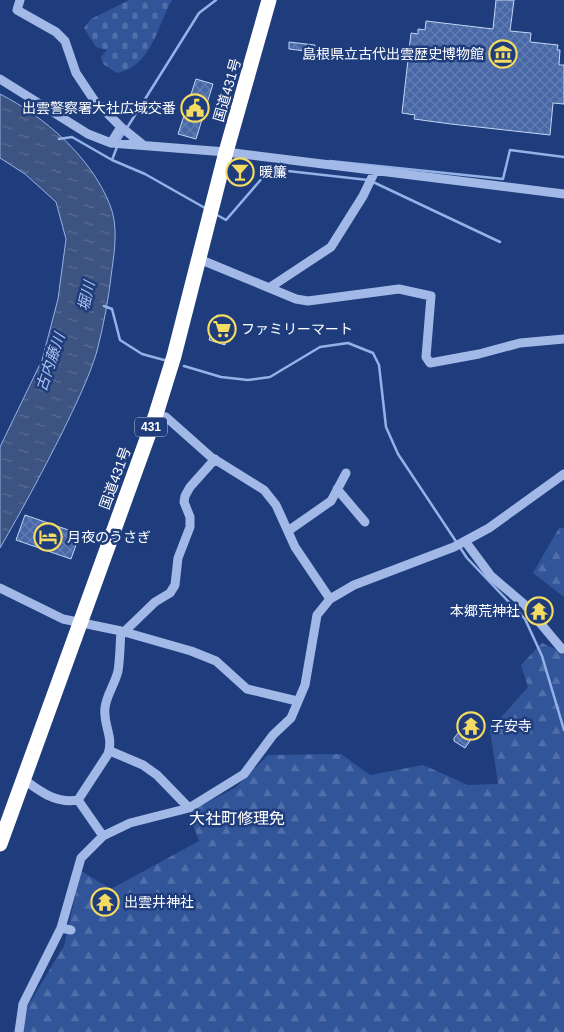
<svg xmlns="http://www.w3.org/2000/svg" width="564" height="1032" viewBox="0 0 564 1032" font-family="Arial,'Noto Sans JP',sans-serif">
	<style>
		.forest { fill: url(#forest-firs) }
		.cemetery { fill: url(#cemetery-stones) }
		.water { fill: url(#water-ripples); stroke: #95b2e8 }
		.lines { fill: none; stroke-linecap: round; stroke-linejoin: round }
		.stream { stroke: #95b2e8; stroke-width: 2.5 }
		.building { fill: url(#building-cross-hatch); stroke: #c5d5f5 }
		.minor { stroke: #a2b9e7; stroke-width: 9 }
		.highway { stroke: #fff; stroke-width: 15 }
		.labels { text-anchor: middle; dominant-baseline: central; stroke-width: 5; stroke-linejoin: round; paint-order: stroke }
		.shield { fill: #1f3d7c; stroke: #bcc5d8; stroke-width: 1 }
		.shield-label { font-size: 12px; font-weight: bold; fill: #fff }
		.poi-label { font-size: 14px; fill: #fff; stroke: #1f3d7c; text-anchor: start }
		.street-label { font-size: 14px; fill: #fff; stroke: #1f3d7c }
		.water-label { font-size: 15px; font-style: italic; fill: #adc3ef; stroke: #1f3d7c }
		.quarter-label { font-size: 16px; fill: #fff; stroke: #1f3d7c }
	</style>
	<defs>
		<pattern id="forest-firs" width="22" height="20" patternUnits="userSpaceOnUse" patternTransform="scale(1.25)"><rect width="22" height="20" fill="#32559a"/><path d="M5 1l3.5 6h-7zM16 11l3.5 6h-7z" fill="#516ea9"/></pattern>
		<pattern id="cemetery-stones" width="16" height="16" patternUnits="userSpaceOnUse" patternTransform="scale(1.25)"><rect width="16" height="16" fill="#32559a"/><path d="M2 7V4a2 2 0 0 1 4 0v3zM10 15v-3a2 2 0 0 1 4 0v3z" fill="#516ea9"/></pattern>
		<pattern id="water-ripples" width="26" height="14" patternUnits="userSpaceOnUse" patternTransform="scale(1.25)"><rect width="26" height="14" fill="#3d5381"/><path d="M2 4q2-2 4 0t4 0M15 11q2-2 4 0t4 0" fill="none" stroke="#5a6d94"/></pattern>
		<pattern id="building-cross-hatch" width="8" height="8" patternUnits="userSpaceOnUse" patternTransform="scale(1.25)"><rect width="8" height="8" fill="#4867a6"/><path d="M0 0l8 8M0 8l8-8" fill="none" stroke="#637eb3"/></pattern>
	</defs>
	<rect width="100%" height="100%" fill="#1f3d7c"/>
	<!-- forest -->
	<path class="forest" d="M559,528H564V597L533,573Z
		M542,643L564,653V1032H16L21,1017L64,946L81,871L111,889L199,841L188,812L235,788L268,755L341,754L370,775L423,765L468,785L498,784L490,730L528,687L521,665Z"/>
	<!-- cemetery -->
	<path class="cemetery" d="M129,0H172C157,26 152,66 117,73L103,64L101,57L107,50L96,47L84,28L91,19Z"/>
	<!-- water -->
	<path class="water" d="M0,94C45,117 91,157 110,205C118,225 115,248 112,269C109,296 104,324 97,351C89,378 75,406 63,431C43,471 22,510 0,548V447L42,360L58,299L66,239L56,202L25,174L0,158Z"/>
	<g class="lines">
		<!-- stream -->
		<path class="stream" d="M59,139L72,137L112,160L120,139L199,13L216,0
			M112,160L145,174L205,208
			M330,161L503,179L510,150L564,157
			M373,182L500,242
			M217,215L226,220L270,169L368,180
			M104,306L112,309L120,340L142,354L164,360
			M184,366L221,377L248,380L270,377L320,347L348,343L373,353L379,365L386,427L398,454L467,558L525,619L542,656L564,730"/>
	</g>
	<!-- building -->
	<path class="building" d="M496,0H514L510,31L531,33L530,42L558,45L557,50H560L559,65H564V104L553,103L550,135L451,124L414,119L415,115L402,113L411,33L418,34V29L425,30L426,21L493,29Z
		M289,42L315,45L314,52L289,49Z
		M196,79L213,84L196,139L178,134Z
		M217,315L232,320L225,345L209,340Z
		M25,515L80,534L71,559L16,540Z
		M468,721L479,728L465,748L454,741V738Z"/>
	<g class="lines">
		<!-- minor -->
		<path class="minor" d="M20,0L17,10L56,32L65,41L76,73L94,100L121,127L111,143
			M0,79L88,134L111,143L226,152L564,194
			M121,127L142,144
			M199,259L296,299L308,301L399,289L431,296L426,357L430,363L479,354L520,343L564,339
			M269,288L331,247L363,196L375,171
			M156,414L166,417L211,457L264,490L276,505L295,547L330,599
			M337,489L365,522
			M288,531L331,501L346,473
			M465,541L491,576L525,605L562,649
			M0,588L63,619L121,631L191,651L216,661L247,689L297,701
			M124,632L155,602L170,593L175,585L178,558L190,527V517L184,502L185,496L190,487L215,459
			M110,751L143,765L157,775L189,808
			M23,779C40,791 55,804 78,800L108,754C114,737 103,725 105,708C106,696 115,684 118,671C120,659 120,644 121,631
			M78,800L103,836
			M61,928L71,930
			M19,1032L23,1004L61,928L81,858L103,836L130,823L189,808L244,774L273,735L291,718L305,685L317,615L330,599L354,585L454,547L489,528L564,474"/>
		<!-- highway -->
		<path class="highway" d="M0,844L156,414L174,356L226,152L269,0"/>
	</g>
	<!-- icons -->
	<defs>
		<g id="museum-ring" transform="scale(1.4375)"><circle r="9.5" fill="#1f3d7c" stroke="#f4db62" stroke-width="1.5"/><path d="M0-6L6-3V-2H-6V-3ZM-5-1h2V3h-2ZM-1-1h2V3h-2ZM3-1h2V3H3ZM-6 4H6V6H-6Z" fill="#f4db62"/></g>
		<g id="civic-ring" transform="scale(1.4375)"><circle r="9.5" fill="#1f3d7c" stroke="#f4db62" stroke-width="1.5"/><path d="M-.6-6.5H3V-4.5H.6V-3L4-1V1h2V6H-6V1h2V-1L-.6-3ZM-1.2 2.5V6h2.4V2.5Z" fill="#f4db62"/></g>
		<g id="bar-ring" transform="scale(1.4375)"><circle r="9.5" fill="#1f3d7c" stroke="#f4db62" stroke-width="1.5"/><path d="M-6-5H6L.8 .8V4.5H3.5V6h-7V4.5H-.8V.8Z" fill="#f4db62"/></g>
		<g id="supermarket-ring" transform="scale(1.4375)"><circle r="9.5" fill="#1f3d7c" stroke="#f4db62" stroke-width="1.5"/><path d="M-6-5.5h2.5l.6 2H6L4.5 2H-2.5L-4.4-4H-6ZM-1.5 3.2a1.3 1.3 0 1 0 .1 0ZM3 3.2a1.3 1.3 0 1 0 .1 0Z" fill="#f4db62"/></g>
		<g id="hotel-ring" transform="scale(1.4375)"><circle r="9.5" fill="#1f3d7c" stroke="#f4db62" stroke-width="1.5"/><path d="M-6-4.5h1.5V1H6V5H4.5V3h-9V5H-6ZM-4 0a1.8 1.8 0 1 1 3.6 0ZM.5 0V-2.5h3Q6-2.5 6 0Z" fill="#f4db62"/></g>
		<g id="temple-ring" transform="scale(1.4375)"><circle r="9.5" fill="#1f3d7c" stroke="#f4db62" stroke-width="1.5"/><path d="M0-6L5-2H3V0L6.5 2.5H4V6H1.5V3h-3V6H-4V2.5H-6.5L-3 0V-2H-5Z" fill="#f4db62"/></g>
	</defs>
	<g fill-rule="evenodd">
		<use href="#museum-ring" x="503" y="54"/>
		<use href="#civic-ring" x="195" y="108"/>
		<use href="#bar-ring" x="240" y="172"/>
		<use href="#supermarket-ring" x="222" y="329"/>
		<use href="#hotel-ring" x="48" y="537"/>
		<use href="#temple-ring" x="539" y="611"/>
		<use href="#temple-ring" x="471" y="726"/>
		<use href="#temple-ring" x="105" y="902"/>
	</g>
	<g class="labels">
		<!-- shield labels -->
		<rect class="shield" x="135" y="417.5" width="32" height="19" rx="4"/>
		<g class="shield-label">
			<text x="151" y="427">431</text>
		</g>
		<!-- poi labels -->
		<g class="poi-label">
			<text x="484" y="54" text-anchor="end">島根県立古代出雲歴史博物館</text>
			<text x="176" y="108" text-anchor="end">出雲警察署大社広域交番</text>
			<text x="259" y="172">暖簾</text>
			<text x="241" y="329">ファミリーマート</text>
			<text x="67" y="537">月夜のうさぎ</text>
			<text x="520" y="611" text-anchor="end">本郷荒神社</text>
			<text x="490" y="726">子安寺</text>
			<text x="124" y="902">出雲井神社</text>
		</g>
		<!-- street labels -->
		<g class="street-label">
			<text transform="translate(227 90) rotate(-74)">国道431号</text>
			<text transform="translate(115 478) rotate(-70)">国道431号</text>
		</g>
		<!-- water labels -->
		<g class="water-label">
			<text transform="translate(86 296) rotate(-77)">堀川</text>
			<text transform="translate(50 362) rotate(-71)">古内藤川</text>
		</g>
		<!-- quarter labels -->
		<g class="quarter-label">
			<text x="237" y="818">大社町修理免</text>
		</g>
	</g>
</svg>
